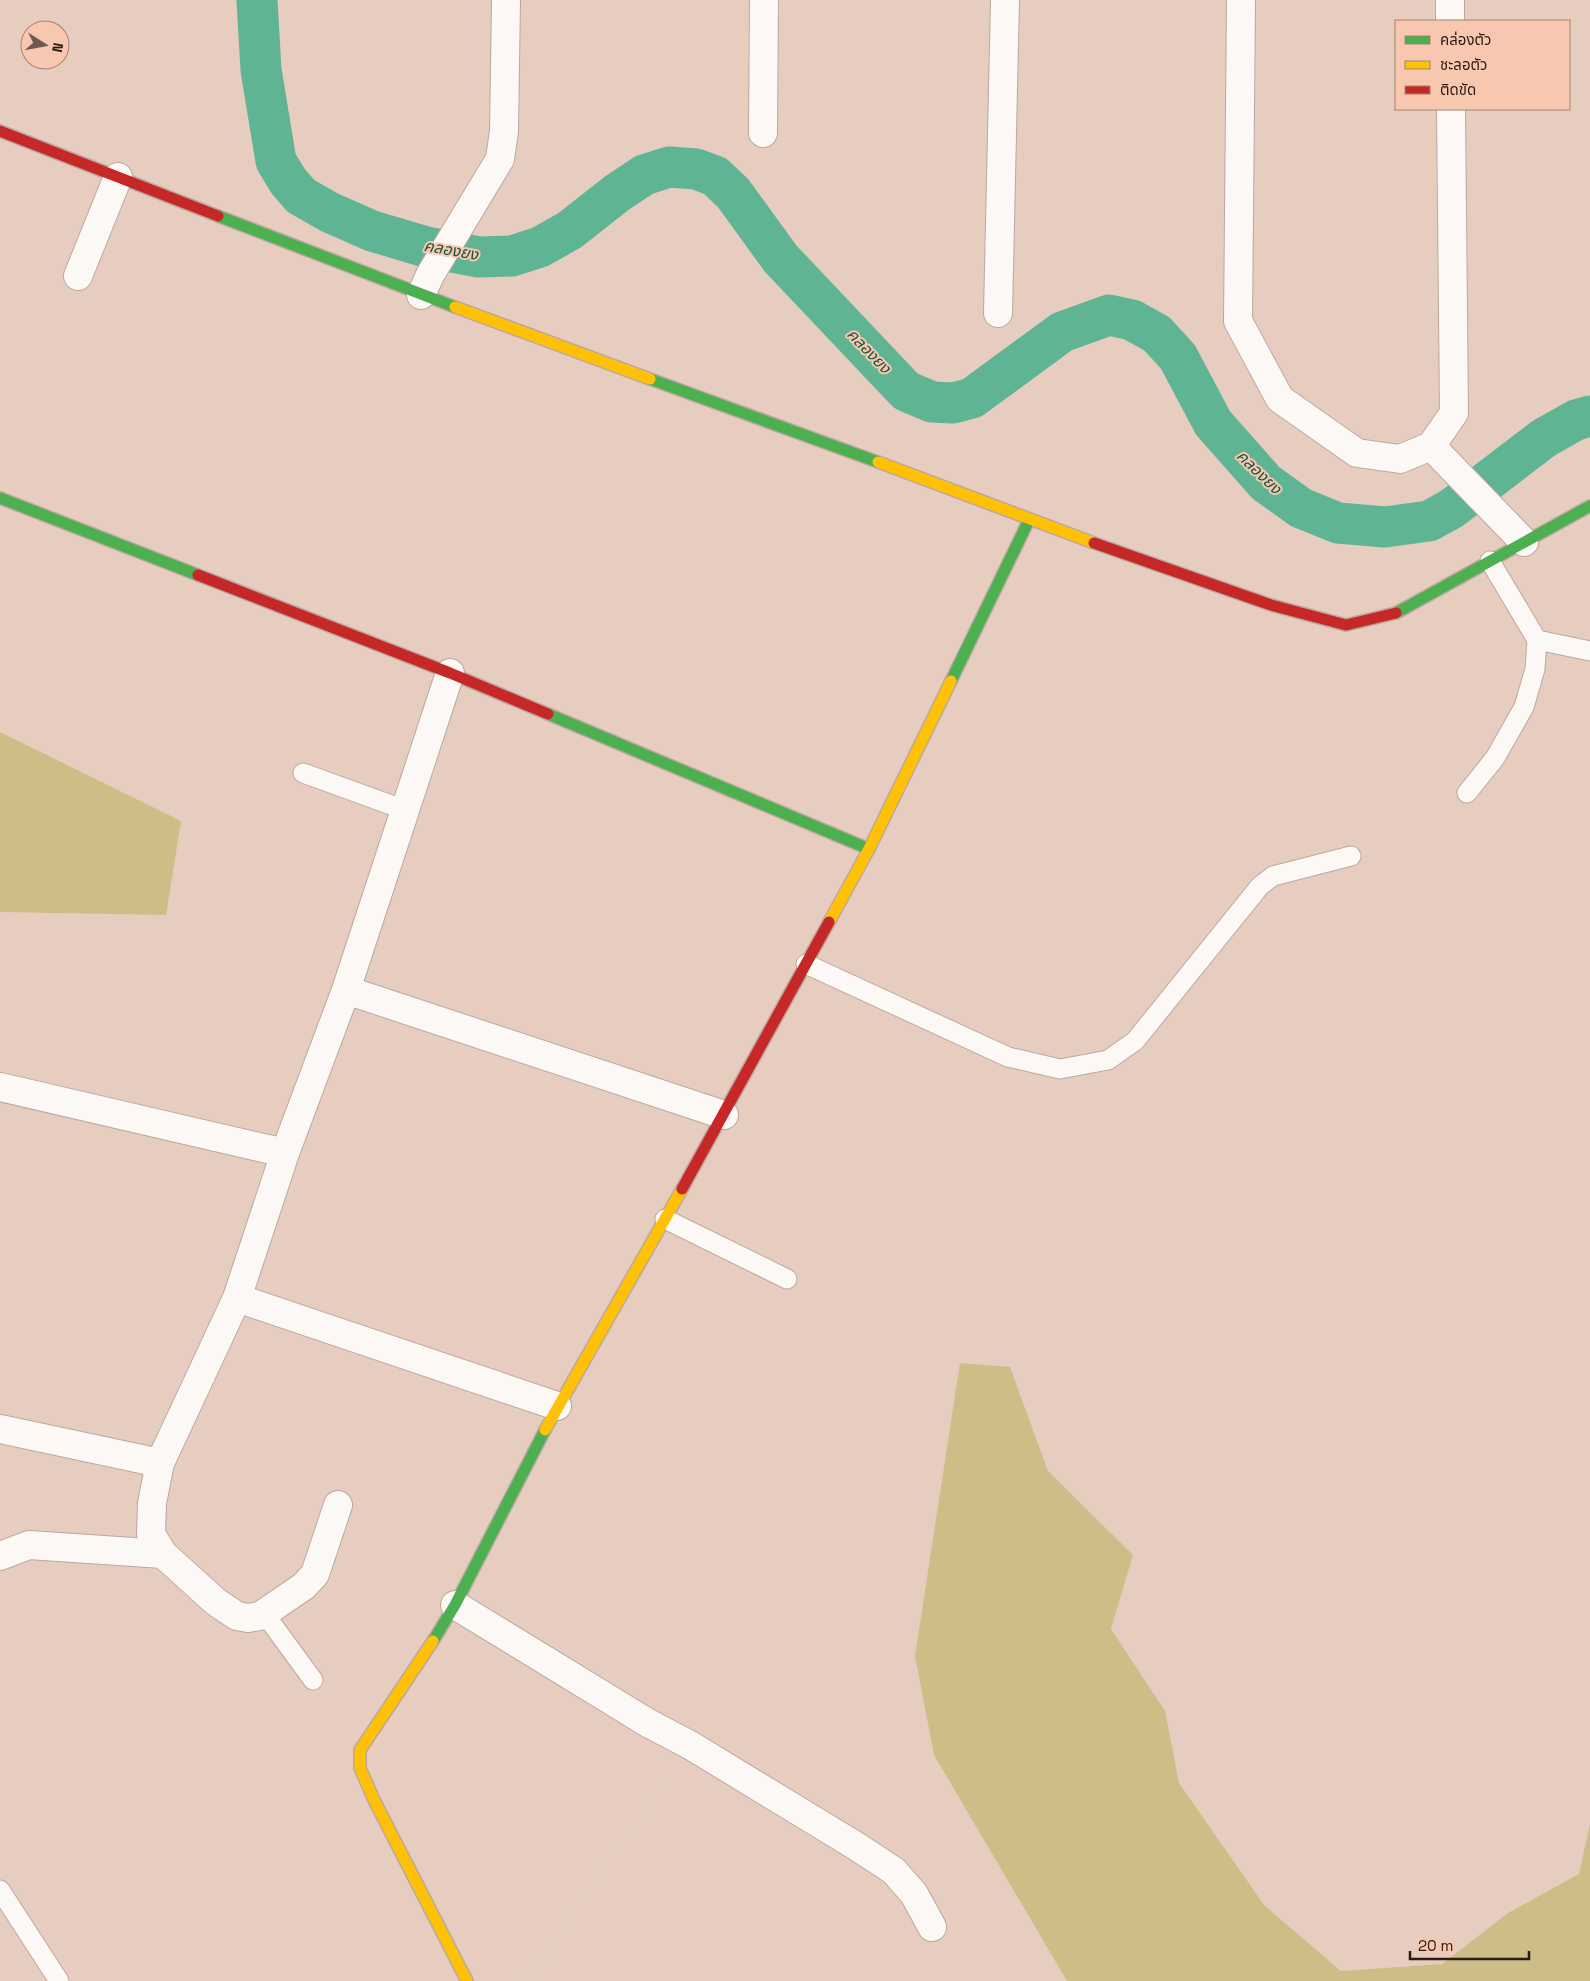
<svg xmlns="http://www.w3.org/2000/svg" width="1590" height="1981" viewBox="0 0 1590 1981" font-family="'Space Grotesk','Noto Sans Thai',sans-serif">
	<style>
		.green { fill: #cdbe87 }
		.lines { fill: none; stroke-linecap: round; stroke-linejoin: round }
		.canal { stroke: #5fb493; stroke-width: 41 }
		.lane-casing { stroke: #bca89e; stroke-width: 21 }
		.street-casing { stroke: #bca89e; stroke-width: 30 }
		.fast-casing { stroke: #bca89e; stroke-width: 14 }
		.slow-casing { stroke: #bca89e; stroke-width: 14 }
		.jam-casing { stroke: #bca89e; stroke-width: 14 }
		.path { stroke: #dad2ce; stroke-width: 3; stroke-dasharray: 1 4; stroke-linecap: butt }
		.lane { stroke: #fbf8f6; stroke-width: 19 }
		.street { stroke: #fbf8f6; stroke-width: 28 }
		.fast { stroke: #4caf50; stroke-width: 11 }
		.slow { stroke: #ffc107; stroke-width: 11 }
		.jam { stroke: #c62828; stroke-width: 11 }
		.labels { text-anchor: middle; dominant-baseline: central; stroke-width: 4; stroke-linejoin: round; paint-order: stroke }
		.water-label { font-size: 16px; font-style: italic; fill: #145741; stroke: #f7c7b0 }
	</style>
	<rect width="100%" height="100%" fill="#e7cdc0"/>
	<!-- green -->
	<path class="green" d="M0,732L181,821L166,915L0,912Z
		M960,1363L1010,1367L1048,1471L1133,1555L1111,1629L1165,1711L1179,1783L1264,1905L1341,1971L1442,1964L1508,1913L1579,1874L1590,1824V1981H1067L934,1755L915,1656Z"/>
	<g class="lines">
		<!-- canal -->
		<path class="canal" d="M257,0L261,70L276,161L288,181L301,196L329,212L372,231L426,247L479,257L512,256L540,247L570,230L617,193L644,175L669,167L696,169L715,176L733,193L781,259L906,391L932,402L953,403L972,398L1062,332L1109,315L1132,320L1157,334L1178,357L1213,423L1266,483L1301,508L1338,523L1385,527L1429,521L1451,509L1544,438L1576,420L1590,416"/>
		<!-- lane casing -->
		<g class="lane-casing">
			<path id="lane" d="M1537,640L1590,651
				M303,773L405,810
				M1467,793L1495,758L1524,707L1535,669L1537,640L1490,561
				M806,964L1008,1057L1060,1069L1108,1060L1135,1041L1260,886L1273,876L1351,856
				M665,1219L787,1279
				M264,1613L313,1680
				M0,1890L59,1981"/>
		</g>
		<!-- street casing -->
		<g class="street-casing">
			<path id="street" d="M1241,0L1238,321L1280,399L1357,453L1400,459L1431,446L1454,413L1451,109
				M1450,0V21
				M763,133L764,0
				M78,276L118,177
				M421,295L430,275L500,159L504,131L506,0
				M998,313L1005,0
				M1431,446L1524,542
				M346,990L724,1115
				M0,1087L285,1153
				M237,1298L285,1153L346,990L450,673
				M0,1429L160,1463L237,1298L557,1406
				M160,1463L152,1503L151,1534L163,1554L216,1602L237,1616L248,1618L260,1616L304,1586L315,1574L338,1505
				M0,1556L29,1545L163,1554
				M455,1605L648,1723L690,1745L856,1846L894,1871L914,1894L932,1927"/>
		</g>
		<!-- fast casing -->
		<g class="fast-casing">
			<path id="fast" d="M218,216L455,307
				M650,379L878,462
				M0,498L198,575
				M1396,613L1590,506
				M951,681L1029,520
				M548,714L869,849
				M433,1641L455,1605L545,1430"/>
		</g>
		<!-- slow casing -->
		<g class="slow-casing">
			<path id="slow" d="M455,307L650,379
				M878,462L1094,543
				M829,922L869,849L951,681
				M545,1430L682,1189
				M433,1641L360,1750V1768L374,1800L467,1981"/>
		</g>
		<!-- jam casing -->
		<g class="jam-casing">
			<path id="jam" d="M0,131L218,216
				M1094,543L1271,605L1346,625L1396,613
				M198,575L450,673L548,714
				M682,1189L829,922"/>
		</g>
		<!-- path -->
		<path class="path" d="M526,1981L670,1775"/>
		<!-- lane -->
		<use href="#lane" class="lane"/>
		<!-- street -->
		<use href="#street" class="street"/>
		<!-- fast -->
		<use href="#fast" class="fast"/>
		<!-- slow -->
		<use href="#slow" class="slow"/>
		<!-- jam -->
		<use href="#jam" class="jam"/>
	</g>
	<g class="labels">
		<!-- water labels -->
		<g class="water-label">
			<text transform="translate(451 250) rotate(10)">คลองยง</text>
			<text transform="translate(869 351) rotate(46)">คลองยง</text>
			<text transform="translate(1259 472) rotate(44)">คลองยง</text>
		</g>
	</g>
	<!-- legend -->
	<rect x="1395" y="20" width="175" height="90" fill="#f7c7b0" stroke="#a68271"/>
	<rect x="1405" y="36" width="25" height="8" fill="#4caf50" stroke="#a68271"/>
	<text x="1440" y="45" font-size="15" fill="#2d1b13">คล่องตัว</text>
	<rect x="1405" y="61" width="25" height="8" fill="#ffc107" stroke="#a68271"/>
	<text x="1440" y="70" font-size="15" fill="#2d1b13">ชะลอตัว</text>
	<rect x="1405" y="86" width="25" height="8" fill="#c62828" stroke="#a68271"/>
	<text x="1440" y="95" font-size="15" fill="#2d1b13">ติดขัด</text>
	<!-- north arrow -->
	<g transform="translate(45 45) rotate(101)"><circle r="24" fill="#f7c7b0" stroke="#a68271"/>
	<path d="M0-4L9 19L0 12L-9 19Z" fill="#6e5950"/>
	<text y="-8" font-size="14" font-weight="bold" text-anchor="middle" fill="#2d1b13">N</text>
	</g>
	<!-- scale -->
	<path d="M1410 1951v8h119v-8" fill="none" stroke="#2d1b13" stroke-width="2.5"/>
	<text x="1418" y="1951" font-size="15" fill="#2d1b13" stroke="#f7c7b0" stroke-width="4" paint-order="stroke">20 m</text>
</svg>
